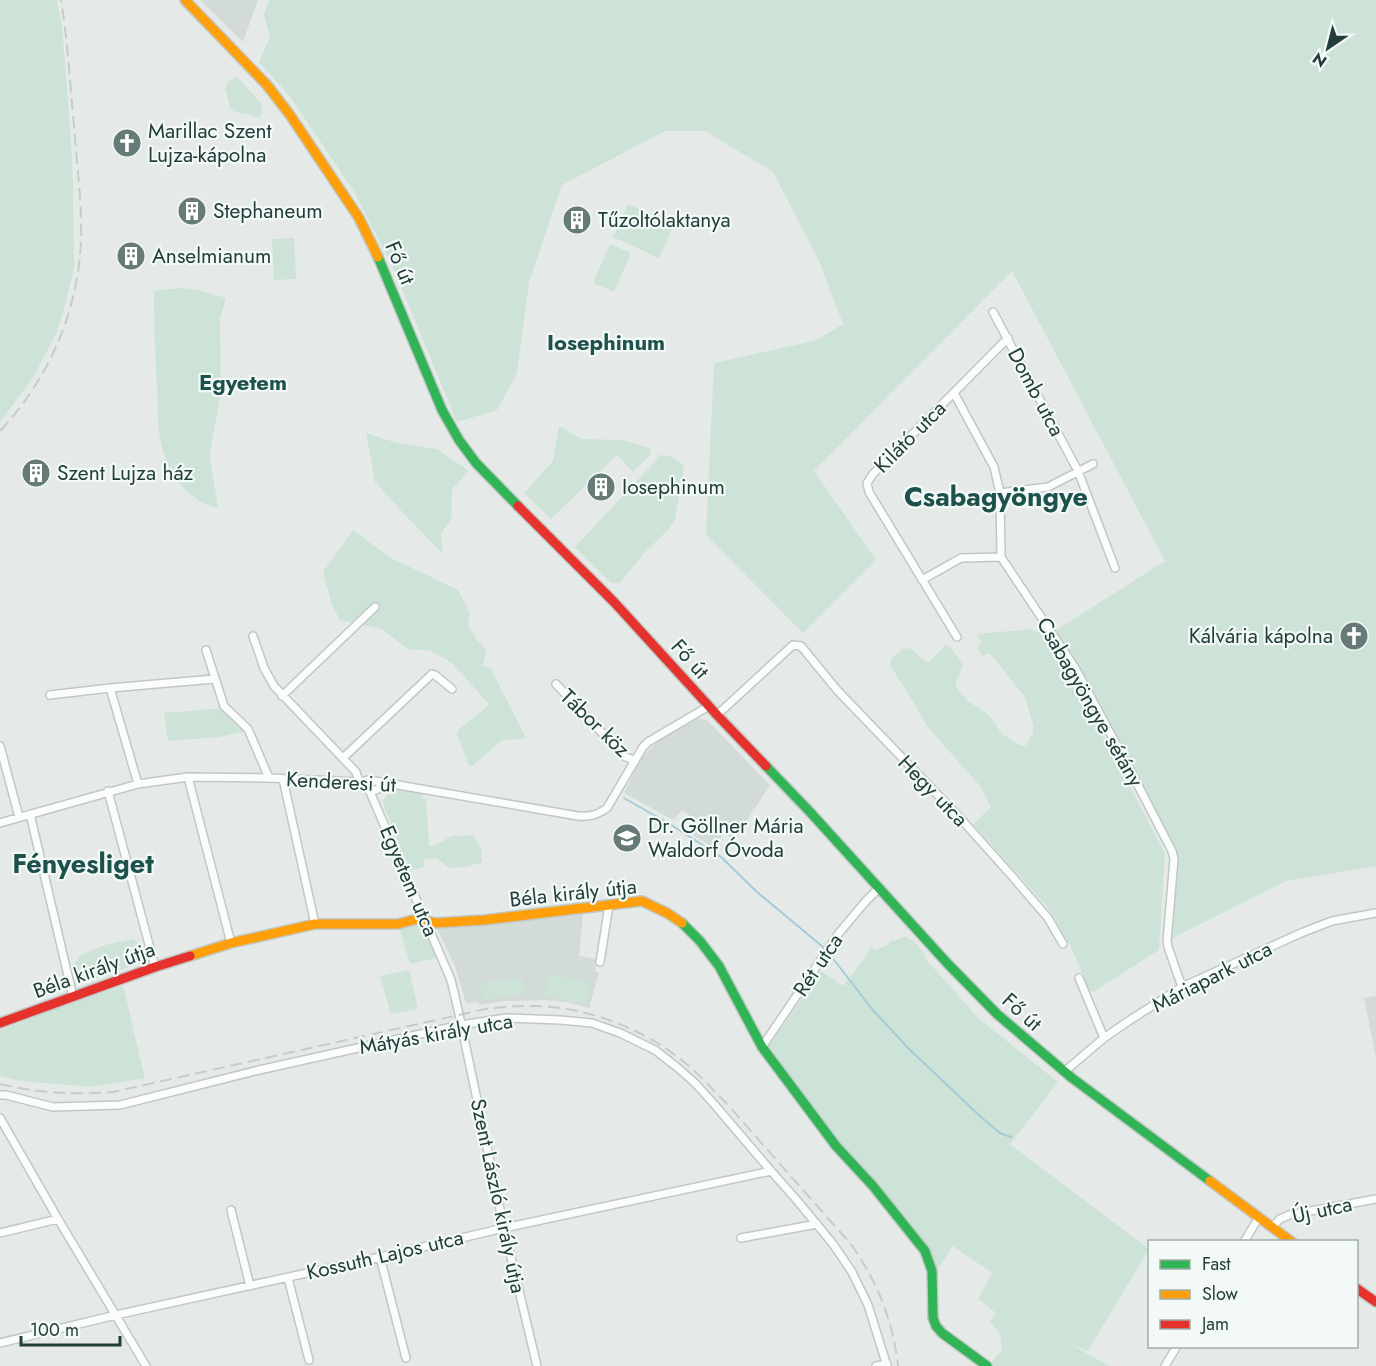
<svg xmlns="http://www.w3.org/2000/svg" width="1376" height="1366" viewBox="0 0 1376 1366" font-family="Jost,sans-serif">
	<style>
		.built { fill: #d2dbd8 }
		.green { fill: #cde3d7 }
		.lines { fill: none; stroke-linecap: round; stroke-linejoin: round }
		.stream { stroke: #a5cbd9; stroke-width: 2 }
		.street-casing { stroke: #c2c7c5; stroke-width: 10 }
		.fast-casing { stroke: #c0c8c6; stroke-width: 12 }
		.slow-casing { stroke: #c0c8c6; stroke-width: 12 }
		.jam-casing { stroke: #c0c8c6; stroke-width: 12 }
		.street { stroke: #fbfcfc; stroke-width: 7 }
		.fast { stroke: #30b455; stroke-width: 9 }
		.slow { stroke: #ff9f0a; stroke-width: 9 }
		.jam { stroke: #e5322d; stroke-width: 9 }
		.rail { stroke: #c7cbca; stroke-width: 2; stroke-dasharray: 12 6; stroke-linecap: butt }
		.labels { text-anchor: middle; dominant-baseline: central; stroke-width: 4.5; stroke-linejoin: round; paint-order: stroke }
		.poi-label { font-size: 21px; fill: #223e3a; stroke: #f3f9f7; text-anchor: start }
		.street-label { font-size: 21px; fill: #223e3a; stroke: #f3f9f7 }
		.neighbourhood-label { font-size: 22px; font-weight: bold; fill: #1d514b; stroke: #f3f9f7 }
		.district-label { font-size: 27px; font-weight: bold; fill: #1d514b; stroke: #f3f9f7 }
	</style>
	<rect width="100%" height="100%" fill="#e5eae8"/>
	<!-- built -->
	<path class="built" d="M200,0H258L243,42Z
		M697,719L707,720L770,785L734,840L724,833L714,848L686,831L694,819L682,810L673,820L624,793L642,757L657,742Z
		M583,912L579,956L597,959L595,971L599,972L589,1008L567,1002L545,1000L504,1001L482,1005L476,1002L466,1003L455,966L437,928L473,924L475,927L481,923Z
		M1376,996V1057L1364,998Z"/>
	<!-- green -->
	<path class="green" d="M0,0H57L62,26L71,140L73,186L74,268L64,309L56,334L34,376L0,422Z
		M269,0H1376V866L1286,881L1167,941L1174,859L1128,766L1052,633L1165,561L1012,271L814,471L876,560L803,633L706,535L714,363L817,340L843,324L819,261L773,172L705,131H665L562,185L529,282L517,373L497,410L457,422L392,265L353,190L288,94L259,62L270,37L264,15Z
		M236,76L261,103L262,112L259,118L248,114L235,112L231,109L225,89L228,82Z
		M628,204L674,225L659,258L613,237Z
		M294,238L296,279L274,280L272,239Z
		M610,244L631,253L614,292L593,283Z
		M182,288L198,290L226,298L220,319L221,392L211,446L210,458L218,508C185,501 166,470 160,438C157,422 158,404 157,388C155,355 154,323 154,291Z
		M559,426L582,439L623,440L650,448L651,454L633,472L617,455L551,519L524,493L553,461Z
		M366,433L397,443L437,449L469,471L452,489L451,520L441,533L443,554L406,516L375,482Z
		M661,455C670,455 679,459 684,467L675,520L669,529L644,553L620,583H611L575,547Z
		M353,530L389,557L458,590L470,613L468,625L477,640L485,648L486,652L483,665L491,669L525,736L524,739L502,740L472,766L469,765L457,735L458,730L488,706V703L452,663L429,650H409L382,629L340,620L332,605L323,572Z
		M1031,629L1043,634L1070,673L1165,853L1159,950L1093,992L1090,991L1070,945L1049,909L973,824L991,807L980,786L926,725L918,710L890,665L892,658L902,649L910,648L926,662H929L946,645L951,648L963,665L955,686L969,702L989,715L1002,734L1021,746H1025L1033,733V725L1025,697L993,657L988,653L983,656L979,651L977,646L982,642L977,636L979,634Z
		M223,708L246,731L219,737L168,741L164,713Z
		M395,786L422,791V798L426,799L429,846L435,845L452,836L473,835L481,849L482,862L467,867L449,868L437,858L424,859V867L410,871L385,809L383,801L389,791Z
		M414,922L422,924L436,958L410,964L398,924Z
		M906,936L910,940H913L925,954V958L979,1019L1058,1082L1010,1144L1149,1249L1088,1351L1068,1343L1109,1366H993L991,1364L1002,1349L1000,1333L990,1322L996,1313L978,1299L992,1273L953,1246L937,1270L910,1227L824,1121L769,1046L821,971L843,986L867,955L870,948L876,950L888,945L890,941L897,940Z
		M133,939L137,942L145,962L76,985L73,965L81,955L105,945Z
		M409,970L418,1009L391,1014L380,976Z
		M549,974L591,983L586,1005L544,996Z
		M522,978L524,994L483,1000L480,983Z
		M123,986L145,1078L90,1087L20,1081L0,1076V1031L55,1009Z"/>
	<g class="lines">
		<!-- stream -->
		<path class="stream" d="M624,798L673,826L721,857L757,892L823,947
			M831,956L872,1009L908,1048L982,1118L1000,1133L1011,1137"/>
		<!-- street casing -->
		<g class="street-casing">
			<path id="street" d="M993,312L1078,471L1115,568
				M954,393L994,467L1000,493L1001,557L1075,668L1128,766L1172,851L1174,859L1167,941L1168,947L1182,987
				M1000,493L1048,487L1093,464
				M922,580L961,558L1001,557
				M253,636L264,668L274,686L356,772L359,782L365,786L370,792L451,980L459,1014L504,1228L537,1366
				M957,637L869,492L867,483L873,474L1008,338
				M206,650L224,706L248,729L269,778
				M556,684L624,756L635,761
				M110,688L214,679
				M50,695L110,688L138,784
				M282,696L375,607
				M717,715L793,645L801,646L837,690L961,819L1011,875L1048,918L1063,944
				M0,746L19,817
				M343,758L432,674L435,675L452,689
				M188,777L231,943
				M283,779L315,924
				M108,791L155,967
				M370,792L378,789L386,782
				M30,814L73,997
				M0,823L138,784L188,777L269,778L359,782L369,780L578,816C590,817 597,815 607,808L643,747L648,742L709,706
				M600,962L609,905
				M1079,978L1104,1038
				M762,1047L839,933L866,901L879,888
				M1064,1072L1104,1038L1130,1020L1182,987L1301,933L1332,921L1376,913
				M0,1095H6L53,1107L120,1105L259,1070L461,1025L506,1018L560,1020L592,1023L620,1033L655,1050L678,1068L695,1083L714,1104L771,1171L795,1198L833,1244L852,1272L868,1305L887,1366
				M0,1118L58,1219L146,1366
				M231,1210L250,1286
				M1272,1227L1280,1219L1289,1215L1376,1199
				M0,1233L58,1219
				M741,1238L817,1224
				M1244,1242L1259,1217
				M380,1257L406,1358
				M288,1278L309,1360
				M0,1343L116,1315L380,1257L504,1228L771,1171
				M876,1366L887,1364
				M1165,1366L1177,1346"/>
		</g>
		<!-- fast casing -->
		<g class="fast-casing">
			<path id="fast" d="M378,257L442,410L459,440L476,463L518,506
				M766,766L810,812L948,964L997,1014L1072,1078L1210,1181
				M682,923L700,941L719,966L762,1047L836,1146L873,1186L925,1251L932,1271L933,1318L936,1326L942,1333L987,1366"/>
		</g>
		<!-- slow casing -->
		<g class="slow-casing">
			<path id="slow" d="M185,0L267,85L290,115L359,218L378,257
				M190,956L231,943L315,924H398L417,919L436,923L484,920L642,901L667,913L682,923
				M1210,1181L1292,1242"/>
		</g>
		<!-- jam casing -->
		<g class="jam-casing">
			<path id="jam" d="M518,506L614,602L717,715L766,766
				M0,1023L155,967L190,956
				M1356,1288L1376,1302"/>
		</g>
		<!-- street -->
		<use href="#street" class="street"/>
		<!-- fast -->
		<use href="#fast" class="fast"/>
		<!-- slow -->
		<use href="#slow" class="slow"/>
		<!-- jam -->
		<use href="#jam" class="jam"/>
		<!-- rail -->
		<path class="rail" d="M0,431C48,380 78,312 81,241C82,203 77,165 74,127C70,85 68,42 61,0
			M0,1084C37,1093 75,1095 113,1092L490,1008C501,1008 511,1006 522,1006C580,1004 640,1026 684,1062C700,1075 713,1090 727,1104L850,1243C877,1280 893,1321 898,1366"/>
	</g>
	<!-- icons -->
	<defs>
		<g id="church-disc" transform="scale(1.5)"><circle r="9.5" fill="#667a77" stroke="#f3f9f7"/><path d="M-1.2-6h2.4v3.5h3.3v2.4h-3.3V6h-2.4V-.1h-3.3v-2.4h3.3Z" fill="#fff"/></g>
		<g id="building-disc" transform="scale(1.5)"><circle r="9.5" fill="#667a77" stroke="#f3f9f7"/><path d="M-4-6H4V6H1V3H-1V6H-4ZM-2.5-4.3h1.7v1.8h-1.7ZM.8-4.3h1.7v1.8H.8ZM-2.5-1h1.7V.8h-1.7ZM.8-1h1.7V.8H.8Z" fill="#fff"/></g>
		<g id="school-disc" transform="scale(1.5)"><circle r="9.5" fill="#667a77" stroke="#f3f9f7"/><path d="M0-5L7-2L0 1L-7-2ZM-4 1L0 2.5L4 1V4Q0 6-4 4Z" fill="#fff"/></g>
	</defs>
	<g fill-rule="evenodd">
		<use href="#church-disc" x="127" y="143"/>
		<use href="#building-disc" x="192" y="211"/>
		<use href="#building-disc" x="577" y="220"/>
		<use href="#building-disc" x="131" y="256"/>
		<use href="#building-disc" x="36" y="473"/>
		<use href="#building-disc" x="601" y="487"/>
		<use href="#church-disc" x="1354" y="636"/>
		<use href="#school-disc" x="627" y="838"/>
	</g>
	<g class="labels">
		<!-- poi labels -->
		<g class="poi-label">
			<text x="148" y="131">Marillac Szent<tspan x="148" dy="24">Lujza-kápolna</tspan></text>
			<text x="213" y="211">Stephaneum</text>
			<text x="598" y="220">Tűzoltólaktanya</text>
			<text x="152" y="256">Anselmianum</text>
			<text x="57" y="473">Szent Lujza ház</text>
			<text x="622" y="487">Iosephinum</text>
			<text x="1333" y="636" text-anchor="end">Kálvária kápolna</text>
			<text x="648" y="826">Dr. Göllner Mária<tspan x="648" dy="24">Waldorf Óvoda</tspan></text>
		</g>
		<!-- street labels -->
		<g class="street-label">
			<text transform="translate(400 263) rotate(67)">Fő út</text>
			<text transform="translate(1036 392) rotate(62)">Domb utca</text>
			<text transform="translate(910 437) rotate(-45)">Kilátó utca</text>
			<text transform="translate(690 659) rotate(48)">Fő út</text>
			<text transform="translate(1090 702) rotate(60)">Csabagyöngye sétány</text>
			<text transform="translate(595 723) rotate(44)">Tábor köz</text>
			<text transform="translate(341 782) rotate(3)">Kenderesi út</text>
			<text transform="translate(933 791) rotate(46)">Hegy utca</text>
			<text transform="translate(409 881) rotate(67)">Egyetem utca</text>
			<text transform="translate(573 893) rotate(-6)">Béla király útja</text>
			<text transform="translate(818 965) rotate(-56)">Rét utca</text>
			<text transform="translate(94 970) rotate(-20)">Béla király útja</text>
			<text transform="translate(1212 977) rotate(-27)">Máriapark utca</text>
			<text transform="translate(1022 1012) rotate(42)">Fő út</text>
			<text transform="translate(436 1034) rotate(-10)">Mátyás király utca</text>
			<text transform="translate(498 1196) rotate(78)">Szent László király útja</text>
			<text transform="translate(1322 1210) rotate(-12)">Új utca</text>
			<text transform="translate(385 1255) rotate(-13)">Kossuth Lajos utca</text>
		</g>
		<!-- neighbourhood labels -->
		<g class="neighbourhood-label">
			<text x="606" y="342">Iosephinum</text>
			<text x="243" y="382">Egyetem</text>
		</g>
		<!-- district labels -->
		<g class="district-label">
			<text x="996" y="496">Csabagyöngye</text>
			<text x="83" y="863">Fényesliget</text>
		</g>
	</g>
	<!-- legend -->
	<rect x="1148" y="1240" width="210" height="108" fill="#f3f9f7" stroke="#9faeab" stroke-width="1.5"/>
	<rect x="1160" y="1260" width="30" height="9" fill="#30b455" stroke="#9faeab" stroke-width="1.5"/>
	<text x="1202" y="1270" font-size="18" fill="#223e3a">Fast</text>
	<rect x="1160" y="1290" width="30" height="9" fill="#ff9f0a" stroke="#9faeab" stroke-width="1.5"/>
	<text x="1202" y="1300" font-size="18" fill="#223e3a">Slow</text>
	<rect x="1160" y="1320" width="30" height="9" fill="#e5322d" stroke="#9faeab" stroke-width="1.5"/>
	<text x="1202" y="1330" font-size="18" fill="#223e3a">Jam</text>
	<!-- north arrow -->
	<g transform="translate(1328 48) rotate(215)" stroke="#f3f9f7" stroke-width="4.5" paint-order="stroke">
	<path d="M0-4.5L10 22L0 15L-10 22Z" fill="#223e3a"/>
	<text y="-9" font-size="16" font-weight="bold" text-anchor="middle" fill="#223e3a">N</text>
	</g>
	<!-- scale -->
	<path d="M21 1336v9h99v-9" fill="none" stroke="#223e3a" stroke-width="3"/>
	<text x="30" y="1336" font-size="18" fill="#223e3a" stroke="#f3f9f7" stroke-width="4.5" paint-order="stroke">100 m</text>
</svg>
